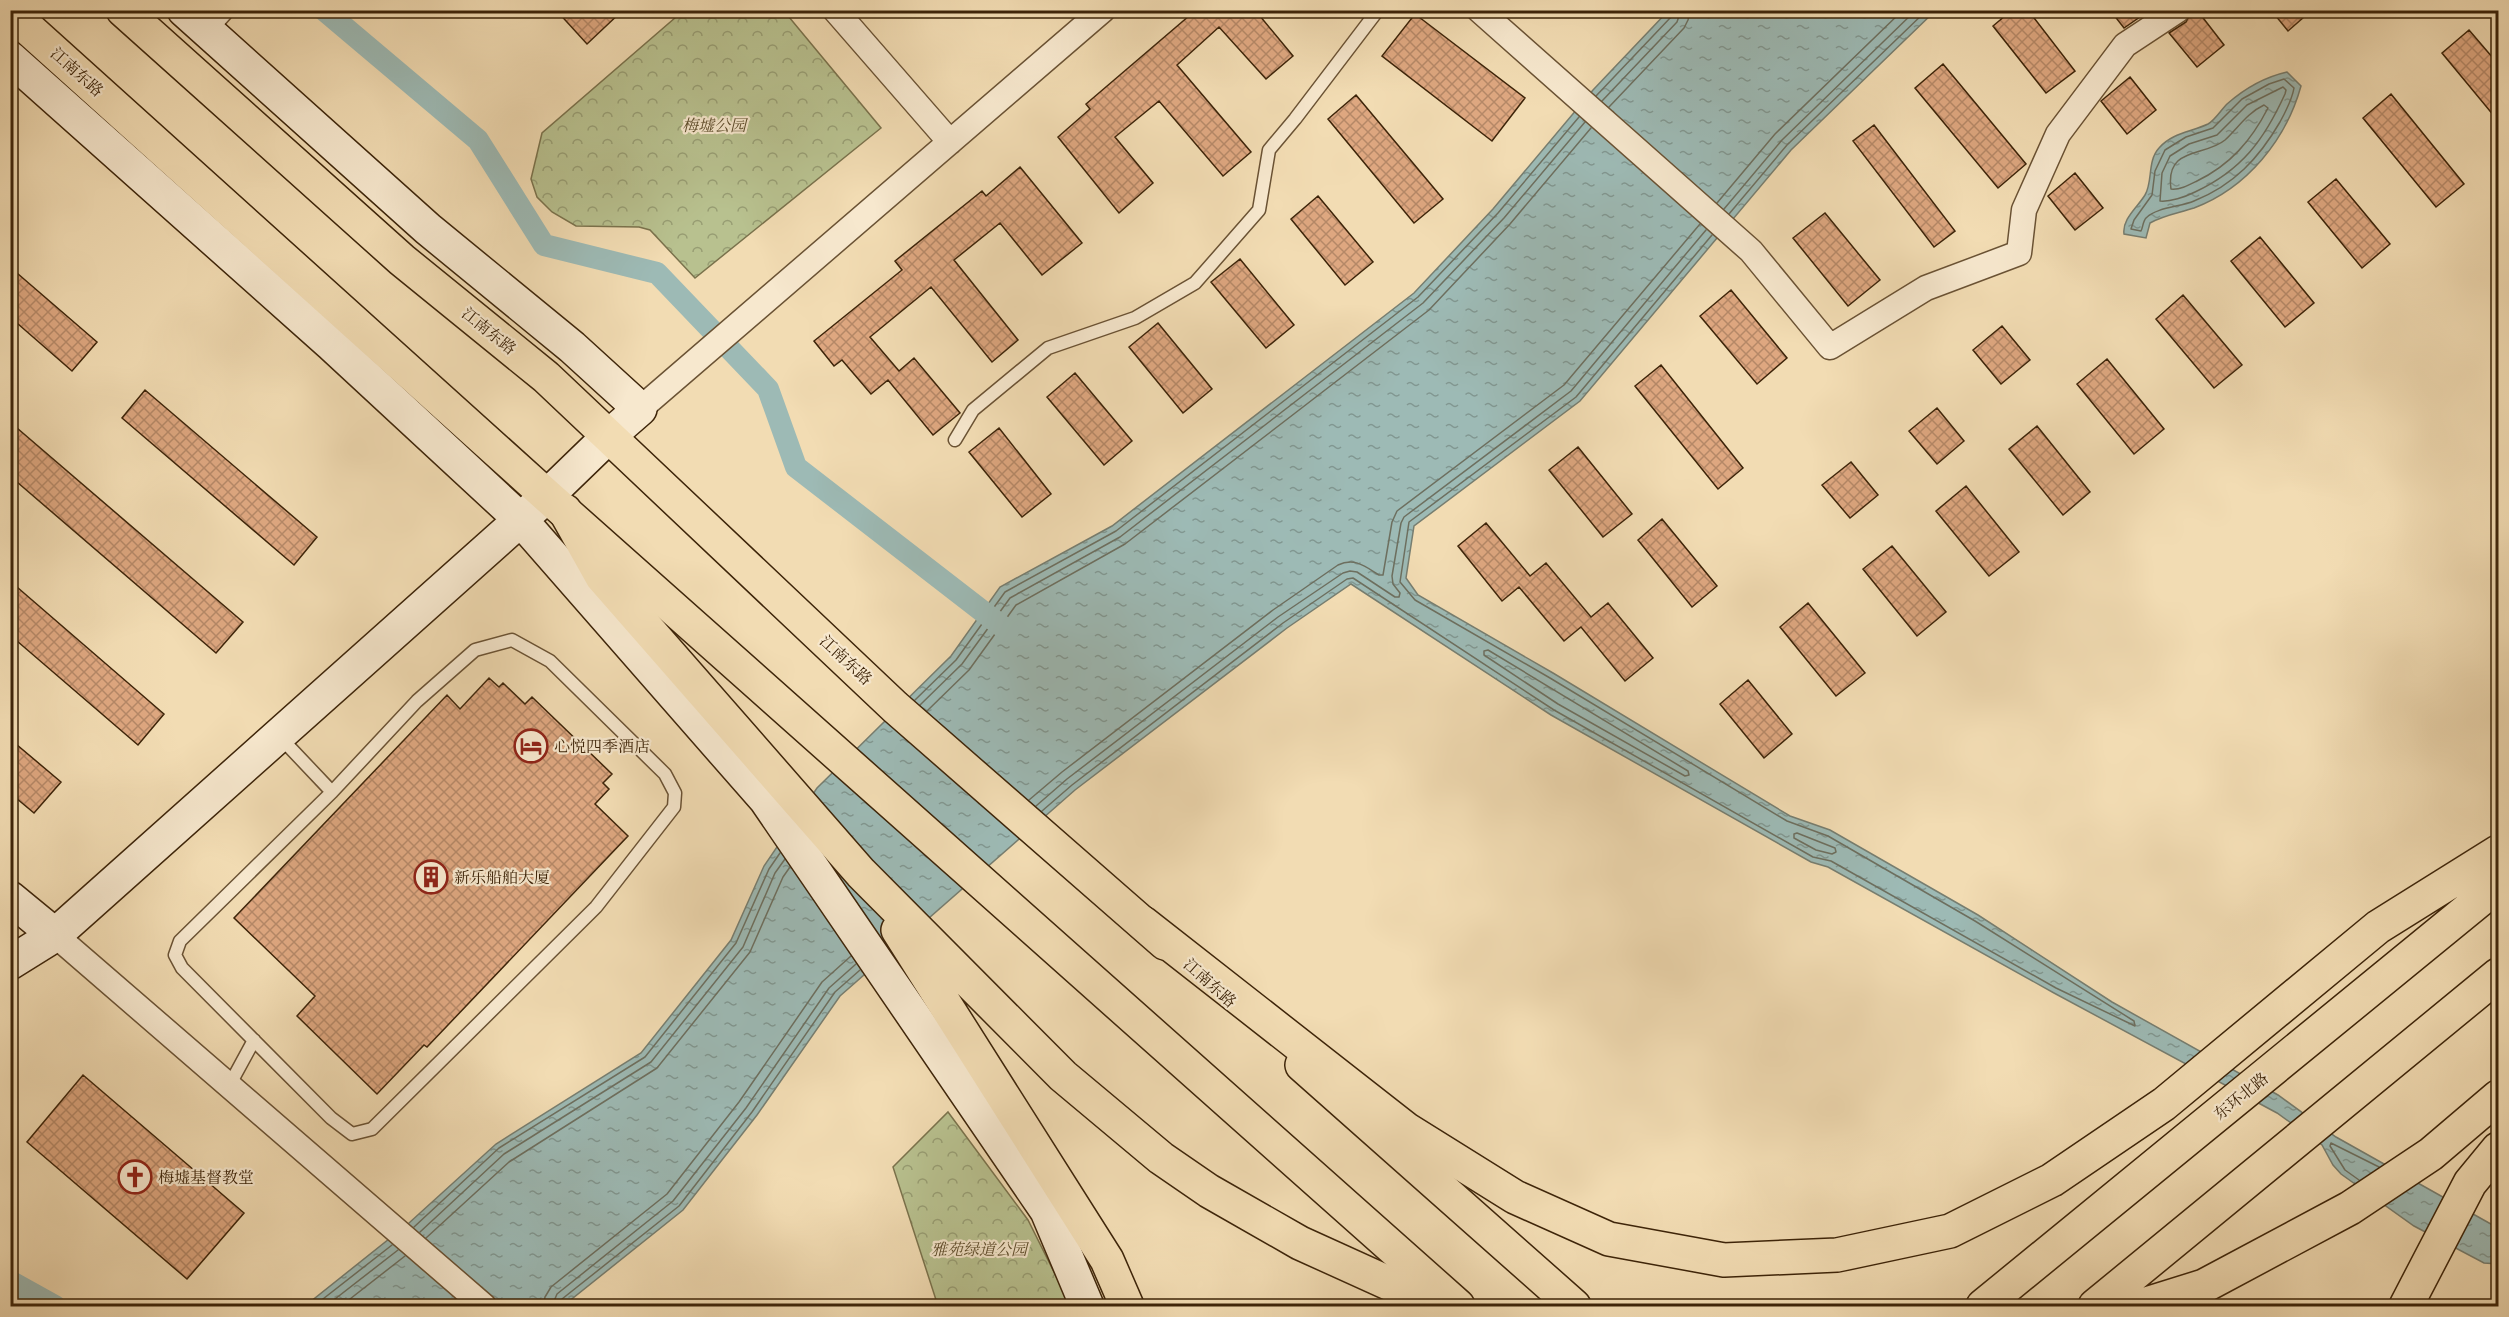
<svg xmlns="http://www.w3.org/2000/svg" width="2509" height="1317" viewBox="0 0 2509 1317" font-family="'IM FELL French Canon','Noto Serif SC',serif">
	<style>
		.park { fill: url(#park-crowns); stroke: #7a724c; stroke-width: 1.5 }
		.water { fill: url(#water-ripples); stroke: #777e70; stroke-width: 1.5 }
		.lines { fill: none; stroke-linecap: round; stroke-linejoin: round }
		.shore { stroke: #6d6f5f; stroke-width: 1.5 }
		.canal { stroke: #9dbab5; stroke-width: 22 }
		.building { fill: url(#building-cross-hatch); stroke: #3d2409; stroke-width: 1.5 }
		.lane-casing { stroke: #6a5234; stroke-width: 15 }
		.street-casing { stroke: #6a5234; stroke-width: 27 }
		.secondary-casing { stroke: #3d2409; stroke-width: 36 }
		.primary-casing { stroke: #3d2409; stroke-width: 36 }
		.highway-casing { stroke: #3d2409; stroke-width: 36 }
		.lane { stroke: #f7e8ce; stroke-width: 12 }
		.street { stroke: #f7e8ce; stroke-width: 24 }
		.secondary { stroke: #f7e8ce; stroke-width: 33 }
		.primary { stroke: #f2dcb3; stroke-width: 33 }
		.highway { stroke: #f2dcb3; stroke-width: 33 }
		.labels { text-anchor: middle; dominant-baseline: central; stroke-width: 4.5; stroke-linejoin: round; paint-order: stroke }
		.street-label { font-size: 16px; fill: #3d2409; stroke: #f7e8ce }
		.park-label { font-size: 16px; font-style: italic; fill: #5c4b2a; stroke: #f7e8ce }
		.poi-label { font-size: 16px; fill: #3d2409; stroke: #f7e8ce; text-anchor: start }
	</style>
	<defs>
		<pattern id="park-crowns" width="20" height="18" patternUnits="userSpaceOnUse" patternTransform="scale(1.5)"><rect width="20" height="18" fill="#b8c18f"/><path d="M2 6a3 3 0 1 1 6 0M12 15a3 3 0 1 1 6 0" fill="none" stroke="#979d73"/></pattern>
		<pattern id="water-ripples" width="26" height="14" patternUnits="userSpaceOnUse" patternTransform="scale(1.5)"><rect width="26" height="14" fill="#9dbab5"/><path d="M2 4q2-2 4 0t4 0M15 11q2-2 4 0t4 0" fill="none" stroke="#819791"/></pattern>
		<pattern id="building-cross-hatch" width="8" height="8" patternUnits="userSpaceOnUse" patternTransform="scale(1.5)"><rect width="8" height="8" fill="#dea780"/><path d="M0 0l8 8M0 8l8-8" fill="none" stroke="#b58867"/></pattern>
	</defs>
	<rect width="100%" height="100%" fill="#f2dcb3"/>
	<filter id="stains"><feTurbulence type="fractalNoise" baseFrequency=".00333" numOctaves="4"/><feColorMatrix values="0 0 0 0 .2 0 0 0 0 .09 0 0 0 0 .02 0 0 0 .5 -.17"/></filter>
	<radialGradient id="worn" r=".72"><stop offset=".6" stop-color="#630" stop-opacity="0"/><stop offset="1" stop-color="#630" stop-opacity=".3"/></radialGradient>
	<!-- park -->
	<path class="park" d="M683,11H784L881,128L695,278L650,230L639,227L576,226L552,212L537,197L531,179L542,133Z
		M948,1112L1028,1220L1071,1306H938L893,1167Z"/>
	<!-- water -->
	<path class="water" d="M1669,10L1935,11L1791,150L1580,401L1414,526L1406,578L1418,595L1553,673L1790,816L1830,830L1978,915L2112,1002L2278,1095L2336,1137L2498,1228V1264L2484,1263L2414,1226L2341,1174L2333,1165L2322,1145L2277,1113L2054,993L1828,867L1811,862L1551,715L1351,584L1287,628L1075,790L840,996L757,1115L683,1210L563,1306H305L409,1223L496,1144L641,1053L731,940L764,866L817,788L951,656L1000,587L1112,526L1414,293L1493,209L1593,90Z
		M2287,72L2301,86C2286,140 2247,188 2194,208C2179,213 2164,215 2150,223L2146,238L2124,234C2122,219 2137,208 2145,195C2153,182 2147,161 2159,148C2172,133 2191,132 2208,124C2215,120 2221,110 2227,104C2244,89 2265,77 2287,72Z"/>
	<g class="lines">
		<!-- shore -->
		<path class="shore" d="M2284,79L2294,88C2292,100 2286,111 2280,122C2259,158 2234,185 2194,201C2180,207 2157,207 2146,218C2143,221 2143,227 2141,231L2131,229L2134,220L2152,195L2155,171L2165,150L2186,137L2213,128L2242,99L2269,84Z
			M2283,87L2286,90L2285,94C2264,140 2242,170 2195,192C2185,197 2170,202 2160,201L2162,173L2170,156L2189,144L2217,135L2247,105Z
			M1596,96L1671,17L1673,10
			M1602,101L1677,22L1681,10
			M2264,105L2268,108C2251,141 2230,165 2197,181C2189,185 2180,190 2171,189C2165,146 2205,157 2225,140C2238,128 2247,113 2264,105Z
			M1609,107L1684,28L1688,20L1690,10
			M1717,203L1775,134L1903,10
			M1724,209L1782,140L1916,10
			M1729,214L1787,145L1927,10
			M1488,650L1688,771L1689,775L1685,776L1558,704L1484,655V651Z
			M915,700L956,660L1005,592L1116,531L1418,297L1498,213L1579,117
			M920,705L962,664L1010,598L1120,537L1423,303L1504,218L1585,122
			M927,711L969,670L1016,605L1125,544L1429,310L1510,224L1591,128
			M1029,800L1062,772L1273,610L1338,565C1355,557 1366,567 1379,575H1383L1392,522L1397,511L1564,385L1700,224
			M1036,806L1067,779L1278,617L1343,573L1350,571L1357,572L1395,597H1399L1400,593L1393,584L1392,576L1401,523L1404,517L1571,391L1706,230
			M1042,811L1072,785L1283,623L1347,579L1353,578L1554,710L1813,857L1831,861L2056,988L2135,1026L2134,1021L1975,921L1828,836L1787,821L1550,678L1415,600L1400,582L1409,522L1576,397L1712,235
			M1797,833L1835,848L1836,852L1832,854L1816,850L1794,838V834Z
			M2359,1180L2345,1170L2330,1146L2331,1143L2379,1167
			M414,1227L499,1148L645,1057L736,943L769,869L780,853
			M420,1232L504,1154L651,1062L743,947L775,873L785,859
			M426,1238L509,1162L657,1068L750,952L783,877L790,867
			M314,1306L392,1245
			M326,1306L398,1250
			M341,1306L405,1256
			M543,1306L545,1297L551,1287L667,1194L739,1102L822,982L851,956
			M552,1306L557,1294L673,1201L746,1108L829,988L856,964
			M560,1306L562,1299L679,1206L752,1112L835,992L860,970"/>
		<!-- canal -->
		<path class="canal" d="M324,10L478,140L544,245L657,273L768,389L796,467L1008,631
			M10,1281L55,1306"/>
	</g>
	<!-- building -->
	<path class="building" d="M556,10H623L587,44Z
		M1196,10H1255L1293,56L1266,79L1219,27L1177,65L1251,152L1223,176L1159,101L1115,137L1153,183L1119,213L1058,137L1090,109L1086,104Z
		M2012,10H2028L2075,71L2046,93L1993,26Z
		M2110,10H2150L2124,28Z
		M2192,10H2197L2224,45L2197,67L2169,33L2186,22Z
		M2271,10H2312L2288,31Z
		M1415,14L1525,98L1492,141L1382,56Z
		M2469,30L2499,65V122L2442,53Z
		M1943,64L2026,164L1998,188L1915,88Z
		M2130,77L2156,110L2127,134L2101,101Z
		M2391,94L2464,184L2436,207L2363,118Z
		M1356,95L1443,199L1414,223L1328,119Z
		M1874,125L1955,231L1934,247L1853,141Z
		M1020,167L1082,243L1042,275L1000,223L954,260L1018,340L992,362L931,287L870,337L899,371L914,358L960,413L933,435L888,380L871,394L842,360L834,366L814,341L902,270L895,261L982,191L986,196Z
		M2075,173L2103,208L2075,230L2048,196Z
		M2336,179L2390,244L2362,268L2308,202Z
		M1318,196L1373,262L1345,285L1291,219Z
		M1825,213L1880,280L1848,306L1793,238Z
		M2260,237L2314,303L2285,327L2231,261Z
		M1240,259L1294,325L1266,348L1211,282Z
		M10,267L97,342L72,371L10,317Z
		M1731,290L1787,358L1757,384L1700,316Z
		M2183,295L2242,365L2214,388L2156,319Z
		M1158,323L1212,389L1183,413L1129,347Z
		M2002,326L2030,360L2001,384L1973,350Z
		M2107,359L2164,429L2134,454L2077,384Z
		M1661,365L1743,468L1718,489L1635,386Z
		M1075,373L1132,441L1104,465L1047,397Z
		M145,390L317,537L294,565L122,418Z
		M1937,408L1964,441L1937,464L1909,431Z
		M10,422L243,622L216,653L10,476Z
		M2037,426L2090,492L2063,515L2009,449Z
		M999,428L1051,494L1022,517L969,452Z
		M1578,447L1632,514L1603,537L1549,470Z
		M1851,462L1878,495L1850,518L1822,485Z
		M1966,486L2019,552L1989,576L1936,511Z
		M1662,519L1717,586L1692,607L1638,540Z
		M1486,523L1530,576L1546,563L1591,617L1608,603L1653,658L1625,681L1581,627L1564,641L1519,587L1502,601L1458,546Z
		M1892,546L1946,612L1917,636L1863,569Z
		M10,581L164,714L138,745L10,635Z
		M1808,603L1865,673L1836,696L1780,627Z
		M489,678L499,687L503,683L525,704L532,697L612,774L603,783L609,789L595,804L628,836L427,1047L424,1045L377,1094L297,1016L315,996L234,918L447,695L460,709Z
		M1748,680L1792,734L1764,758L1720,704Z
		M10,739L61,782L34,813L10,793Z
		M83,1075L244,1213L187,1279L27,1142Z"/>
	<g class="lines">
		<!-- lane casing -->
		<g class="lane-casing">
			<path id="lane" d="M955,440L973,410L1048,348L1135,318L1195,283L1259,210L1269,150L1295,119L1378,10
				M512,640L550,661L665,774L675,793L674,807L596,907L372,1129L352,1134L331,1118L182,968L175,955L180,941L332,792L417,701L475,650Z
				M279,736L332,792
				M229,1086L254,1040"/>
		</g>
		<!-- street casing -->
		<g class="street-casing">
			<path id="street" d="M835,10L950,142
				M1479,10L1751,251L1830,347L1926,288L2019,253L2024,210L2058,134L2125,45L2178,10
				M204,29L221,10
				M640,409L1103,10
				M55,935L484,1306"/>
		</g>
		<!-- secondary casing -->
		<g class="secondary-casing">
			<path id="secondary" d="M10,58L331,344L520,519L766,800L1047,1211L1087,1306
				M10,898L55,935
				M10,963L55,935L547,496L609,436L640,409L572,347L428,229L184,10"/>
		</g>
		<!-- primary casing -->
		<g class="primary-casing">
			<path id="primary" d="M123,10L402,260L546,377L895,707L1165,943
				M10,12L547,496L1458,1306
				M1302,1065L1574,1306"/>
		</g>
		<!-- highway casing -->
		<g class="highway-casing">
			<path id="highway" d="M565,511L602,577L861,873L1063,1076L1161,1158L1209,1191L1300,1243L1439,1306
				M1143,923L1406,1129L1515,1197L1609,1239L1724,1260L1837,1255L1950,1231L2052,1180L2164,1104L2378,927L2498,852
				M898,930L1107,1260L1127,1306
				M1983,1306L2498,885
				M2095,1306L2498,975
				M2140,1306L2204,1286L2350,1208L2431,1154L2498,1097
				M2406,1306L2470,1183L2498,1149"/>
		</g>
		<!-- lane -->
		<use href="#lane" class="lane"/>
		<!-- street -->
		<use href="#street" class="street"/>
		<!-- secondary -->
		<use href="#secondary" class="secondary"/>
		<!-- primary -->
		<use href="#primary" class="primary"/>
		<!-- highway -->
		<use href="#highway" class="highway"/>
	</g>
	<!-- icons -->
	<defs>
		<g id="hotel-ring" transform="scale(1.725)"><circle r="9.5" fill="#f7e8ce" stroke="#8f2418" stroke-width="1.5"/><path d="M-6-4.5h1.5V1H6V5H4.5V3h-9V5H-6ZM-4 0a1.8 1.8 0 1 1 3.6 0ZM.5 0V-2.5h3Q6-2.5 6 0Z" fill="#8f2418"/></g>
		<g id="building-ring" transform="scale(1.725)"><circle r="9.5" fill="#f7e8ce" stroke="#8f2418" stroke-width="1.5"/><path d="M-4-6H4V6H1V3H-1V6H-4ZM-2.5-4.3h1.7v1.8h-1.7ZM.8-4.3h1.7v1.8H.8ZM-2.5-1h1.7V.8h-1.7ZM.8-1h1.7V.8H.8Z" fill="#8f2418"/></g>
		<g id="church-ring" transform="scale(1.725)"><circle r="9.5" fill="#f7e8ce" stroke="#8f2418" stroke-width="1.5"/><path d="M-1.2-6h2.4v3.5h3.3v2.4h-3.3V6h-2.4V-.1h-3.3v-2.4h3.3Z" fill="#8f2418"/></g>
	</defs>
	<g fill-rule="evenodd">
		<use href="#hotel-ring" x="531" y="746"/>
		<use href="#building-ring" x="431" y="877"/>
		<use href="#church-ring" x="135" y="1177"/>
	</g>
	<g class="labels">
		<!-- street labels -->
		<g class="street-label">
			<text transform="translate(77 72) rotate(42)">江南东路</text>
			<text transform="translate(489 331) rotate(39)">江南东路</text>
			<text transform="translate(846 660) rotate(43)">江南东路</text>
			<text transform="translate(1210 983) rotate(42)">江南东路</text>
			<text transform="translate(2241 1096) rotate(-39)">东环北路</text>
		</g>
		<!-- park labels -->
		<g class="park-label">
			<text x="714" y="125">梅墟公园</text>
			<text x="979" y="1249">雅苑绿道公园</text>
		</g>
		<!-- poi labels -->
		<g class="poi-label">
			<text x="554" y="746">心悦四季酒店</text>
			<text x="454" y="877">新乐船舶大厦</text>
			<text x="158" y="1177">梅墟基督教堂</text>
		</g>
	</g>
	<!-- margin -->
	<rect width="2509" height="1317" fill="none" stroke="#f2dcb3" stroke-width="36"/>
	<rect x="12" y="12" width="2485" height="1293" fill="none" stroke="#3d2409" stroke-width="3"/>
	<rect x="18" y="18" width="2473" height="1281" fill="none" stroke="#3d2409" stroke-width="1.5"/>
	<rect width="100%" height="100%" filter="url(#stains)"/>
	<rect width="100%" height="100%" fill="url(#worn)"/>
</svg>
